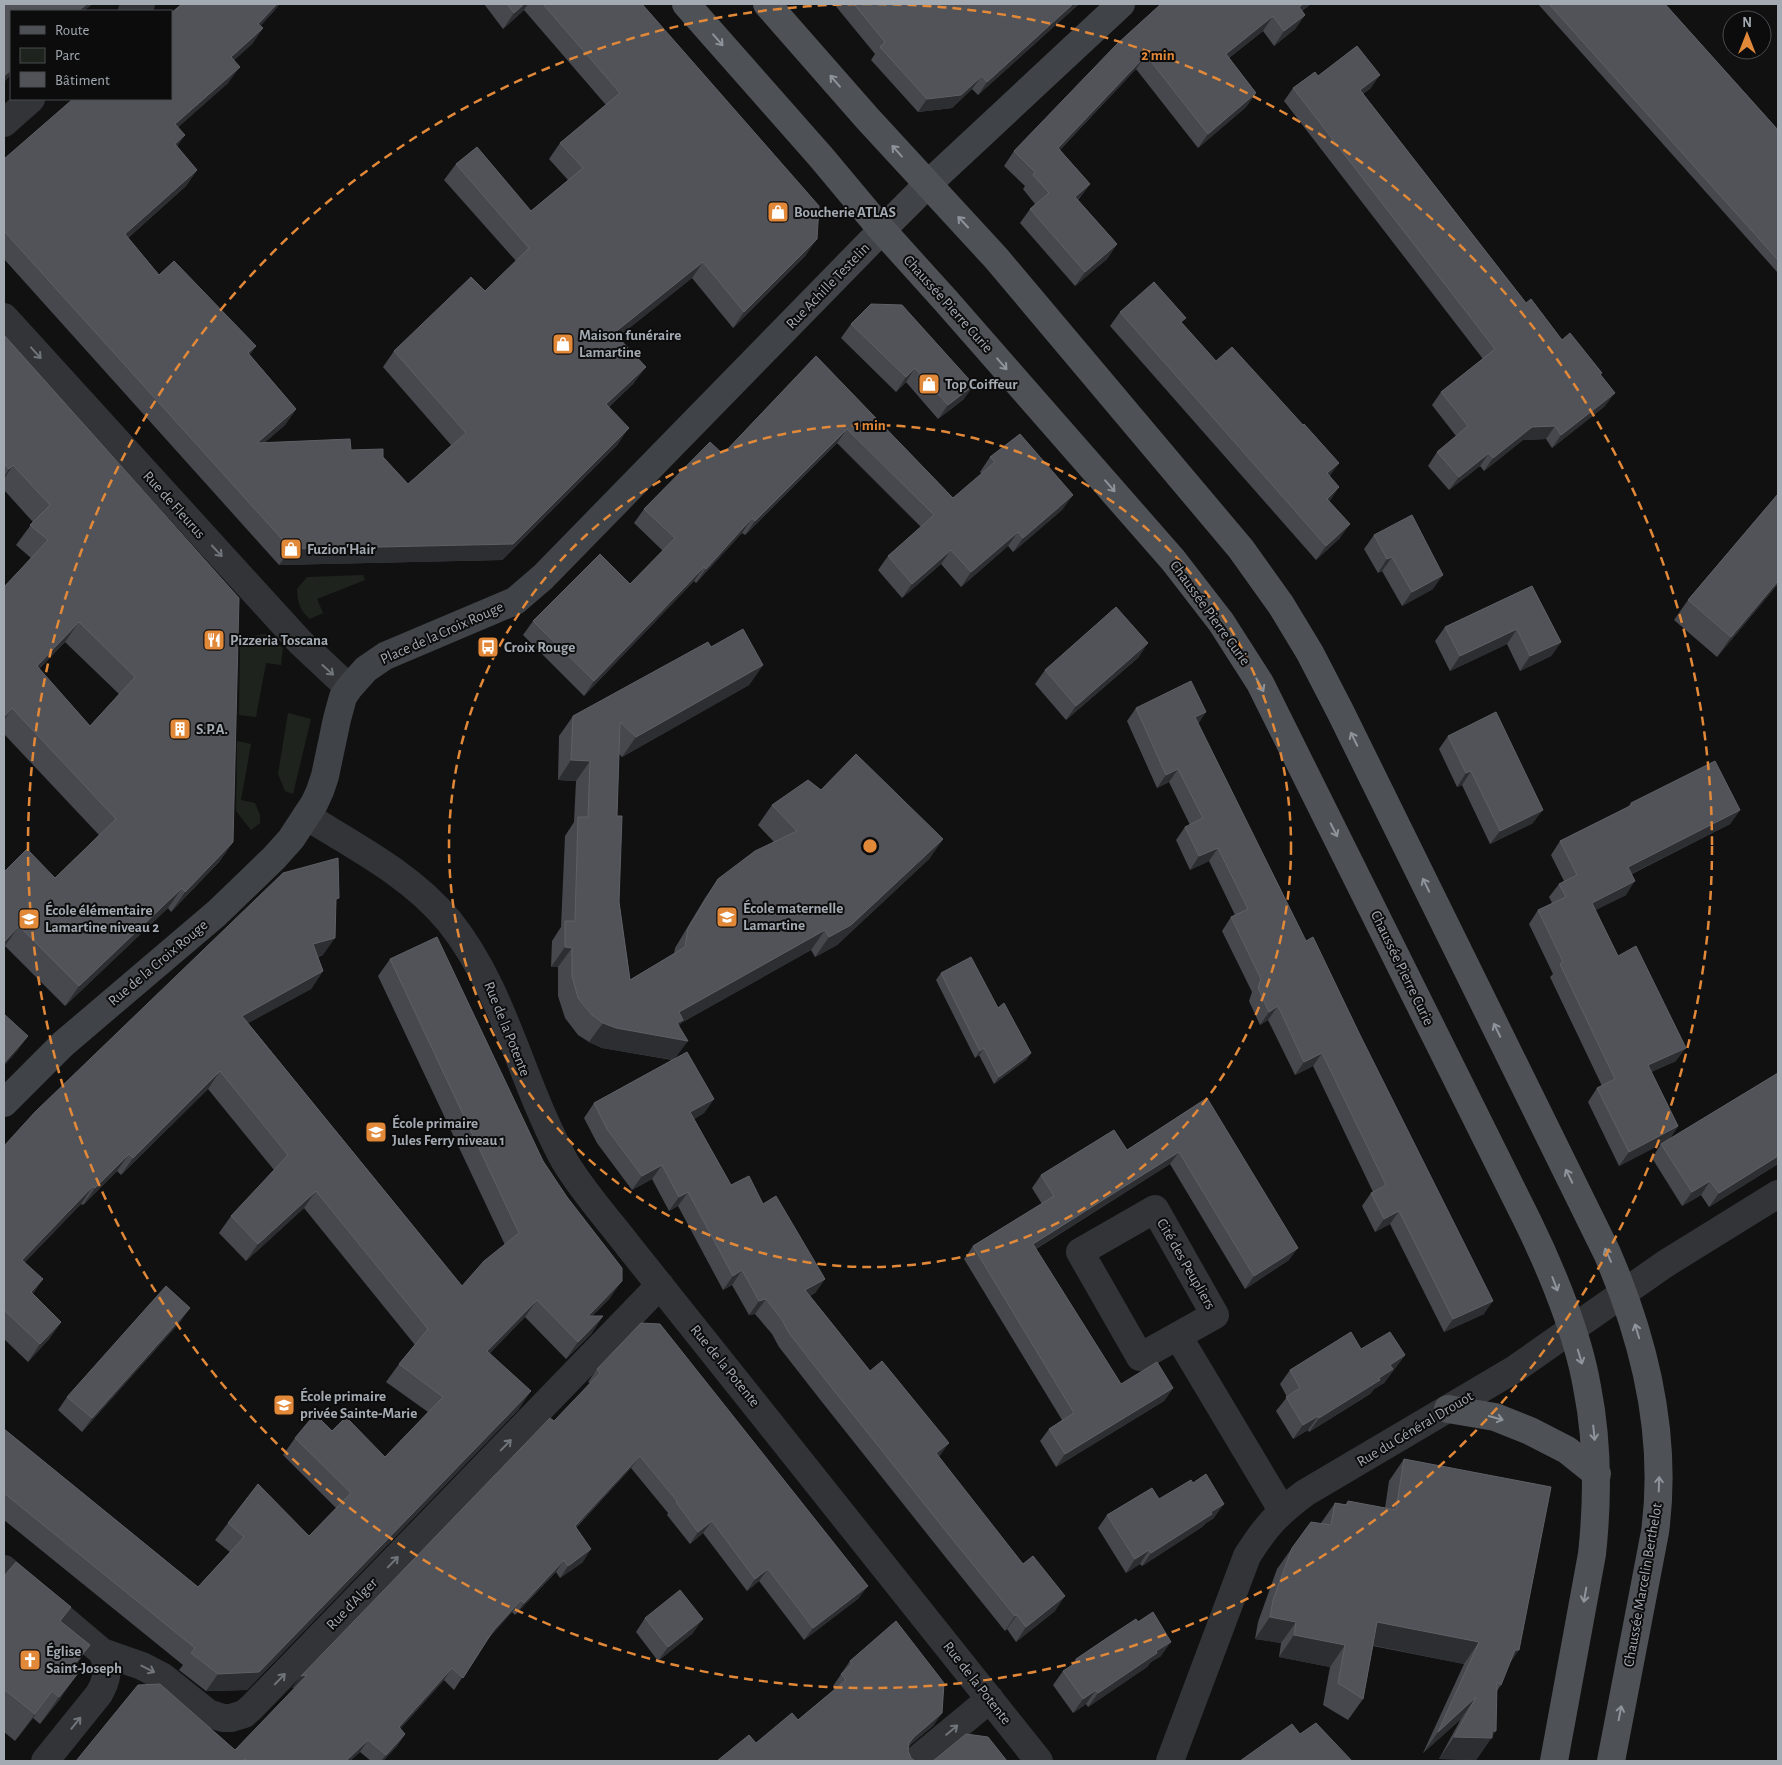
<svg xmlns="http://www.w3.org/2000/svg" width="1782" height="1765" viewBox="0 0 1782 1765" font-family="'Alegreya Sans',sans-serif">
	<style>
		.green { fill: #1e241d }
		.lines { fill: none; stroke-linecap: round; stroke-linejoin: round }
		.street { stroke: #323437; stroke-width: 28 }
		.secondary { stroke: #404347; stroke-width: 28 }
		.primary { stroke: #4e5155; stroke-width: 28 }
		.wall { fill: #47484d; fill-rule: evenodd }
		.shaded-wall { fill: #2d2e31 }
		.building { fill: #515358; stroke: #5e6066; fill-rule: evenodd }
		.oneway { stroke: #8e949b }
		.oneway2 { stroke: #70757b }
		.ring { fill: none; stroke: #e28939; stroke-width: 2.5; stroke-dasharray: 9 6 }
		.labels { text-anchor: middle; dominant-baseline: central; stroke-width: 4; stroke-linejoin: round; paint-order: stroke }
		.poi-label { font-size: 15px; font-weight: bold; fill: #a3aab2; stroke: #0c0c0d; text-anchor: start }
		.street-label { font-size: 15px; fill: #a3aab2; stroke: #0c0c0d }
		.centre { fill: #e28939; stroke: #0c0c0d; stroke-width: 2.5 }
		.ring-label { font-size: 15px; text-anchor: middle; font-weight: bold; fill: #e28939; stroke: #0c0c0d; stroke-width: 4; stroke-linejoin: round; paint-order: stroke }
	</style>
	<rect width="100%" height="100%" fill="#111112"/>
	<!-- green -->
	<path class="green" d="M363,575L365,580L317,599L323,613L310,619C299,609 298,603 297,589L307,577Z
		M267,634L283,648L281,665L266,663L256,717L239,715L240,647C245,636 256,635 267,634Z
		M288,713L311,719L293,794L285,791L278,774Z
		M237,741L251,744L241,800L255,803L260,815V823L251,830L236,811Z"/>
	<g class="lines">
		<!-- street -->
		<path class="street" d="M132,11L141,4
			M4,123L31,99
			M4,317L300,642L349,688
			M306,816C356,847 411,875 449,921C494,977 513,1047 541,1112C548,1128 555,1144 564,1160C582,1191 608,1219 630,1248L1039,1761
			M1155,1209L1215,1315L1140,1357L1080,1252Z
			M1178,1336L1282,1510
			M4,1569L102,1652L142,1666L163,1677L208,1713L223,1718H231L244,1714L251,1708L660,1285
			M45,1761L99,1694C107,1680 110,1668 102,1652
			M915,1761L990,1699
			M1170,1761L1247,1556C1266,1526 1277,1514 1305,1493L1515,1369L1665,1264L1778,1194"/>
		<!-- secondary -->
		<path class="secondary" d="M4,1103L63,1044L217,913L274,858L291,839L314,804L320,791L325,776L337,719L343,697L349,688L366,669L385,656L515,601L543,577L882,230L928,184L1121,4"/>
		<!-- primary -->
		<path class="primary" d="M686,4L821,157L882,230L947,302L1173,560L1221,622L1260,683L1528,1222C1551,1269 1578,1334 1587,1387C1598,1442 1598,1498 1592,1554L1554,1761
			M767,4L867,118L996,258L1241,549L1281,605L1310,653L1340,711L1607,1253C1645,1341 1668,1436 1655,1532L1611,1761
			M1448,1409L1495,1417L1530,1431L1567,1450L1597,1474"/>
	</g>
	<!-- wall -->
	<path class="wall" d="M484,4H642L806,255L733,328L692,278L618,337L634,383L609,407L618,444L502,560L279,565L4,259V159L275,10L260,26L263,28L252,44L234,60L228,83L178,127L177,147L197,170L186,186L128,238L159,275L250,355L296,409L285,425L264,443L351,450L383,457L408,484L451,445L383,367L394,351L485,291L516,261L444,180L456,164L531,211L568,180L549,159L560,143L606,105L524,10L503,29Z
		M834,4H1079L978,95L972,89L952,108L918,112L871,60L875,54Z
		M1161,4H1311L1302,11L1305,15L1295,29L1274,46L1263,31L1229,58L1256,93L1246,107L1198,148L1136,69L1060,150L1090,184L1078,200L1117,244L1107,259L1075,286L1020,223L1030,209L1035,204L1023,189L1025,186L1004,166L1014,151Z
		M1538,4H1665L1778,130V273Z
		M1318,76L1371,88L1363,94L1526,303L1562,340L1600,375L1605,406L1552,448L1546,439L1523,440L1484,471L1480,466L1449,490L1428,466L1437,452L1456,436L1432,405L1441,392L1483,359L1284,101L1293,88Z
		M1120,312L1182,323L1216,361L1303,425L1339,463L1329,476V501L1340,538L1316,560L1110,326Z
		M851,324L964,399L938,419L906,382L896,392L841,338Z
		M4,335L233,842L219,862L171,912L168,908L65,1006L5,946L4,947V872L55,878L99,835L4,734V587L31,558L16,545L33,522L4,490ZM65,642L119,694L90,726L39,669Z
		M816,356L953,498L982,474L980,472L990,457L1063,509L1013,552L1008,546L961,587L941,564L902,598L878,570L888,556L921,527L837,443L745,535L742,533L696,583L694,581L584,696L523,635L533,621L630,584L663,551L634,523L644,509L723,454Z
		M1778,494V584L1717,657L1674,620L1688,600Z
		M1374,535L1433,589L1402,606L1382,571L1378,573L1364,549Z
		M1532,586L1561,642L1551,656L1520,671L1507,644L1450,671L1435,641L1445,627Z
		M711,647L763,665L749,685L622,757L619,754L617,816L619,902L630,980L674,954L675,948L705,898L718,879L774,842L758,825L772,805L821,790L943,839L929,859L837,945L815,957L811,950L681,1023L679,1026L675,1059L714,1099L704,1113L694,1119L731,1185L763,1204L825,1279L815,1293L810,1296L939,1457L1055,1611L1016,1642L1007,1629L1005,1631L943,1554L822,1402L779,1347L772,1334L755,1314L749,1315L732,1285L723,1290L678,1206L669,1211L652,1179L632,1190L597,1143L584,1118L594,1103L672,1060L602,1048L589,1042L578,1035L565,1018L558,996V967H551L552,941L561,927L565,836L574,822L576,781L558,780L559,736L573,716Z
		M1139,657L1066,720L1035,684L1045,670Z
		M1136,708L1198,724L1484,1314L1444,1332L1390,1224L1375,1232L1362,1206L1371,1193L1373,1192L1313,1066L1295,1075L1268,1020L1260,1025L1249,1001L1252,992L1222,931L1231,917L1235,915L1209,861L1190,870L1176,840L1185,827L1190,825L1169,782L1157,788L1127,721Z
		M1448,736L1533,823L1490,844L1462,785L1457,787L1439,749Z
		M1631,803L1740,810L1730,824L1632,874L1626,895L1595,910L1618,956L1676,1061L1651,1072L1678,1126L1669,1140L1778,1073V1164L1709,1207L1701,1195L1682,1206L1652,1158L1661,1144L1667,1141L1619,1166L1588,1102L1597,1088L1602,1086L1550,977L1553,974L1529,924L1538,910L1552,903L1549,897L1559,884L1564,881L1551,855L1560,841L1628,807Z
		M336,902L323,955L318,957L323,971L311,989L248,1023L462,1286L505,1245L378,976L390,959L543,1161L610,1298L592,1316H603L591,1334L566,1359L525,1317L490,1353L519,1409L247,1690L206,1691L179,1670L183,1665L4,1520V1429L198,1587L230,1552L215,1540L228,1523L309,1536L336,1508L283,1455L295,1438L332,1431L385,1457L428,1412L386,1382L399,1364L415,1345L304,1208L246,1261L219,1233L231,1216L274,1170L208,1089L121,1175L117,1171L83,1205L81,1204L25,1262L33,1294L61,1322L49,1339L28,1362L4,1339V1146Z
		M941,973L998,1008L1031,1053L1026,1060L994,1084L979,1055L975,1058L936,980Z
		M1207,1098L1289,1260L1245,1289L1170,1164L1036,1249L1121,1384L1173,1388L1164,1401L1056,1467L1040,1441L1049,1429L1062,1420L964,1259L973,1246L1042,1204L1032,1188L1041,1175L1127,1150Z
		M181,1321L82,1432L58,1410L67,1397Z
		M1361,1349L1405,1355L1384,1383L1374,1389L1370,1394L1309,1432L1308,1430L1293,1439L1276,1411L1287,1397L1280,1384L1290,1370Z
		M597,1369L859,1598L804,1640L759,1581L747,1591L703,1533L690,1544L667,1515L668,1513L631,1468L576,1528L583,1562L560,1578L556,1572L515,1615L512,1612L487,1640L454,1690L444,1680L400,1729L405,1734L397,1746L383,1761H371L360,1752L350,1761H76L235,1750L295,1688H292L301,1676L554,1421L590,1383L588,1382Z
		M1404,1459L1508,1666L1501,1685L1497,1691L1492,1737L1476,1760L1439,1759L1461,1719L1423,1753L1464,1664L1373,1646L1363,1699L1348,1720L1323,1705L1330,1667L1279,1657L1281,1643L1255,1639L1258,1622L1277,1569L1292,1548L1321,1523L1335,1503L1345,1505L1348,1501L1385,1508L1389,1481Z
		M1159,1499L1214,1518L1206,1523L1202,1527L1142,1566L1140,1564L1126,1573L1098,1528L1107,1515Z
		M4,1574L61,1622L90,1645L74,1668L60,1699L40,1724L33,1718L15,1741L4,1732Z
		M645,1618L693,1633L658,1661L636,1632Z
		M1161,1656L1151,1662L1147,1667L1088,1707L1086,1704L1073,1713L1053,1685L1063,1671L1071,1666L1076,1659Z
		M850,1661L934,1725L909,1746L908,1751L911,1758L756,1743L798,1720L835,1689L833,1686Z"/>
	<!-- shaded-wall -->
	<path class="shaded-wall" d="M87,4H93L84,11H78Z
		M277,4H280L275,10L247,39L258,24Z
		M524,4H528L524,10L503,29L514,13Z
		M1073,4H1079L978,95L987,82Z
		M1303,4H1311L1289,21L1299,7Z
		M1305,15L1295,29L1274,46L1284,31Z
		M1273,16L1263,31L1216,68L1226,54Z
		M263,28L252,44L220,73L231,57Z
		M1146,55L1136,69L1048,162L1058,148Z
		M240,67L228,83L164,140L175,124Z
		M11,70V75L4,82V76Z
		M1380,75L1371,88L1350,104L1360,90Z
		M982,76L972,89L952,108L918,112L927,99Z
		M1256,93L1246,107L1198,148L1208,134Z
		M185,135L174,151L175,144Z
		M197,170L186,186L114,250L125,234Z
		M1090,184L1079,198L1065,211L1075,197Z
		M817,239L806,255L733,328L744,312Z
		M1117,244L1107,259L1075,286L1085,272Z
		M703,262L692,278L603,349L614,333Z
		M256,346L245,362L248,353Z
		M646,367L634,383L595,420L606,404Z
		M915,368L906,382L896,392L906,377Z
		M974,385L964,399L938,419L948,405Z
		M1615,393L1605,406L1552,448L1561,435Z
		M296,409L285,425L246,459L257,443Z
		M1555,426L1546,439L1523,440L1484,471L1493,458L1532,427Z
		M629,428L618,444L502,560L279,565L291,549Z
		M847,429L837,443L745,535L755,521Z
		M1489,453L1480,466L1449,490L1459,477Z
		M1339,463L1329,477L1327,473Z
		M13,465L4,479V477L9,469Z
		M1339,487L1330,501L1327,499Z
		M1073,495L1063,509L1013,552L1023,538Z
		M752,518L742,533L696,583L706,569Z
		M1350,524L1340,538L1316,560L1326,546Z
		M1018,532L1008,546L961,587L971,572Z
		M951,550L941,564L902,598L912,584Z
		M1392,557L1382,571L1378,573L1387,559Z
		M704,567L694,581L584,696L594,681Z
		M1443,575L1433,589L1402,606L1412,592Z
		M1778,581V584L1717,657L1731,637Z
		M79,622L65,642L23,686L37,666Z
		M1517,629L1507,644L1450,671L1460,656Z
		M1561,642L1551,656L1520,671L1530,656Z
		M1148,643L1139,657L1066,720L1076,706Z
		M763,665L749,685L622,757L636,737Z
		M12,708L4,720V717Z
		M1206,712L1197,726L1195,717Z
		M571,760L590,761L576,781L558,780Z
		M1178,769L1169,782L1157,788L1166,775Z
		M1471,771L1462,785L1457,787L1466,773Z
		M1543,810L1533,823L1490,844L1500,831Z
		M1740,810L1730,824L1619,880L1628,867Z
		M943,839L929,859L837,945L815,957L829,937Z
		M233,842L219,862L171,912L185,892Z
		M1218,848L1209,861L1190,870L1199,856Z
		M1635,881L1626,895L1582,917L1592,903Z
		M182,888L168,908L65,1006L79,986Z
		M19,926L5,946L4,947V942Z
		M825,930L811,950L681,1023L671,1038L688,1041L674,1060L602,1048L589,1042L603,1023L679,1012Z
		M335,938L323,955L301,961L313,944Z
		M565,947L572,948L558,967H551Z
		M323,971L311,989L230,1033L242,1016Z
		M1278,1006L1268,1020L1260,1025L1269,1012Z
		M28,1036L18,1050L4,1066V1063Z
		M984,1048L979,1055L975,1058L980,1051Z
		M1686,1048L1676,1061L1638,1078L1648,1065Z
		M1031,1053L1026,1060L994,1084L999,1077Z
		M1322,1053L1313,1066L1295,1075L1304,1062Z
		M220,1071L208,1089L121,1175L133,1158Z
		M714,1099L704,1113L680,1127L690,1112Z
		M1678,1126L1669,1140L1619,1166L1629,1152Z
		M1179,1152L1170,1164L1024,1256L1033,1244Z
		M129,1154L117,1171L83,1205L95,1188Z
		M1778,1156V1164L1709,1207L1719,1193Z
		M662,1165L652,1179L632,1190L642,1176Z
		M1710,1181L1701,1195L1682,1206L1692,1192Z
		M93,1186L81,1204L10,1277L22,1260Z
		M316,1191L304,1208L246,1261L258,1244Z
		M688,1192L678,1206L669,1211L679,1197Z
		M1399,1211L1390,1224L1375,1232L1384,1219Z
		M1298,1248L1289,1260L1245,1289L1254,1276Z
		M742,1270L732,1285L723,1290L733,1276Z
		M43,1279L31,1297V1292Z
		M825,1279L815,1293L795,1305L805,1290Z
		M622,1281L610,1298L576,1333L588,1316Z
		M766,1299L755,1314L749,1315L759,1301Z
		M537,1300L525,1317L475,1368L487,1351Z
		M1493,1301L1484,1314L1444,1332L1453,1319Z
		M190,1308L181,1321L82,1432L92,1418Z
		M603,1316L591,1334L566,1359L578,1342Z
		M61,1322L49,1339L28,1362L40,1344Z
		M1405,1355L1384,1383L1374,1389L1370,1394L1309,1432L1319,1418L1390,1365Z
		M1173,1388L1164,1401L1056,1467L1065,1454Z
		M531,1391L519,1409L247,1690L206,1691L218,1674Z
		M1318,1416L1308,1430L1293,1439L1303,1425Z
		M949,1443L939,1457L936,1453Z
		M640,1456L631,1468L566,1538L575,1526Z
		M1224,1504L1214,1518L1206,1523L1202,1527L1142,1566L1151,1553Z
		M712,1521L703,1533L690,1544L698,1532Z
		M591,1549L583,1562L560,1578L568,1566Z
		M1149,1550L1140,1564L1126,1573L1135,1559Z
		M564,1560L556,1572L515,1615L524,1603Z
		M768,1569L759,1581L747,1591L755,1579Z
		M868,1586L859,1598L804,1640L813,1628Z
		M1065,1596L1055,1611L1016,1642L1026,1627Z
		M521,1600L512,1612L484,1643L493,1631Z
		M1017,1615L1007,1629L1005,1631L1015,1616Z
		M1270,1617L1296,1622L1281,1643L1255,1639Z
		M703,1619L693,1633L658,1661L668,1647Z
		M1377,1622L1479,1642L1464,1664L1362,1643Z
		M1294,1635L1345,1645L1330,1667L1279,1657Z
		M1171,1642L1161,1656L1151,1662L1147,1667L1088,1707L1098,1693L1156,1651Z
		M90,1645L71,1672L53,1694L73,1666Z
		M1515,1650H1519L1504,1672Z
		M452,1668L444,1680L390,1740L399,1727Z
		M79,1672L60,1699L40,1724L59,1697Z
		M307,1675L298,1688H292L301,1676Z
		M1096,1690L1086,1704L1073,1713L1083,1699Z
		M52,1691L33,1718L15,1741L35,1714Z
		M1476,1697L1461,1719L1423,1753L1438,1732Z
		M942,1713L934,1725L905,1749L914,1737Z
		M1492,1731H1496L1476,1760L1439,1759L1454,1737Z
		M405,1734L397,1746L383,1761H381L386,1755Z
		M368,1740L360,1752L350,1761H346Z"/>
	<!-- building -->
	<path class="building" d="M4,4H87L78,11H11V70L4,76Z
		M182,4H277L258,24L263,28L231,57L240,67L175,124L185,135L175,144L197,170L125,234L159,275L174,261L256,346L248,353L296,409L257,443L350,439L351,450L383,449V457L408,484L466,433L394,351L471,277L485,291L529,248L456,164L477,147L531,211L583,168L560,143L620,93L543,4H642L819,206L817,239L744,312L703,262L614,333L646,367L606,404L629,428L513,544L291,549L4,231V159L73,99H171V13Z
		M507,4H524L514,13Z
		M854,4H1073L987,82L982,76L961,95L927,99L880,47L885,42Z
		M1161,4H1303L1299,7L1305,15L1284,31L1273,16L1226,54L1256,93L1208,134L1146,55L1058,148L1090,184L1075,197L1117,244L1085,272L1030,209L1049,193L1033,175L1035,172L1014,151L1117,44Z
		M1549,4H1665L1778,130V260Z
		M1357,46L1380,75L1360,90L1526,303L1531,299L1562,340L1570,333L1602,373L1600,374L1615,393L1561,435L1555,426L1532,427L1493,458L1489,453L1459,477L1437,452L1468,426L1441,392L1495,349L1293,88L1315,72L1318,76Z
		M1154,282L1186,318L1181,322L1216,361L1232,347L1303,425L1304,424L1339,463L1327,473L1339,487L1327,499L1350,524L1326,546L1120,312Z
		M871,304L902,305L974,385L948,405L915,368L906,377L851,324Z
		M4,335L239,598L233,842L185,892L182,888L79,986L19,926L4,942V872L27,849L55,878L116,819L12,708L4,717V587L48,540L30,525L50,505L13,465L9,469L4,463ZM79,622L135,677L90,726L37,666Z
		M816,356L953,498L995,462L990,457L1020,434L1073,495L1023,538L1018,532L971,572L951,550L912,584L888,556L934,515L847,429L755,521L752,518L706,569L704,567L594,681L533,621L600,554L630,584L675,538L644,509L710,442L723,454Z
		M1778,494V581L1731,637L1688,600Z
		M1412,515L1443,575L1412,592L1392,557L1387,559L1374,535Z
		M1532,586L1561,642L1530,656L1517,629L1460,656L1445,627Z
		M1116,607L1148,643L1076,706L1045,670Z
		M743,629L763,665L636,737L620,722L617,816H622L619,902L630,980L685,947L688,928L718,879L755,851L797,831L772,805L808,780L821,790L856,754L943,839L851,925L829,937L825,930L679,1012L683,1020L677,1023L688,1041L616,1028L603,1023L592,1015L578,998L572,976V948L565,947V921H575L578,817H588L590,761L571,760L573,716L708,642L711,647Z
		M1191,681L1206,712L1195,717L1306,941L1313,937L1360,1035L1493,1301L1453,1319L1399,1211L1384,1219L1371,1193L1386,1185L1322,1053L1304,1062L1278,1006L1269,1012L1258,988L1261,979L1231,917L1248,909L1218,848L1199,856L1185,827L1203,818L1178,769L1166,775L1136,708Z
		M1496,712L1543,810L1500,831L1471,771L1466,773L1448,736Z
		M1715,761L1740,810L1628,867L1635,881L1592,903L1618,956L1636,946L1686,1048L1648,1065L1678,1126L1629,1152L1597,1088L1615,1079L1560,964L1563,962L1538,910L1566,897L1559,884L1577,875L1560,841L1632,805L1631,803Z
		M338,858L339,898L336,899L335,938L313,944L323,971L242,1016L462,1286L484,1261L519,1233L390,959L437,937L543,1161L567,1197L622,1268V1281L588,1316H603L578,1342L537,1300L487,1351L531,1391L259,1672L218,1674L191,1653L195,1648L4,1493V1429L198,1587L244,1537L228,1523L258,1484L309,1536L351,1493L295,1438L315,1414L332,1431L346,1417L385,1457L443,1397L399,1364L428,1329L316,1191L258,1244L231,1216L288,1155L220,1071L133,1158L129,1154L95,1188L93,1186L22,1260L43,1279L31,1292L61,1322L40,1344L4,1310V1146L35,1112L283,873Z
		M971,957L998,1008L1004,1003L1031,1053L999,1077L984,1048L980,1051L941,973Z
		M4,1014L28,1036L4,1063Z
		M687,1052L714,1099L690,1112L731,1185L749,1176L763,1204L776,1196L825,1279L805,1290L870,1371L882,1361L949,1443L936,1453L1023,1564L1033,1556L1065,1596L1026,1627L1017,1615L1015,1616L953,1540L832,1388L789,1333L782,1320L766,1299L759,1301L742,1270L733,1276L688,1192L679,1197L662,1165L642,1176L607,1129L594,1103Z
		M1778,1073V1156L1719,1193L1710,1181L1692,1192L1661,1144Z
		M1207,1098L1298,1248L1254,1276L1179,1152L1033,1244L1121,1384L1157,1362L1173,1388L1065,1454L1049,1429L1074,1413L973,1246L1054,1196L1041,1175L1114,1130L1127,1150Z
		M166,1286L190,1308L92,1418L67,1397Z
		M641,1323L660,1324L868,1586L813,1628L768,1569L755,1579L712,1521L698,1532L676,1502L677,1501L640,1456L575,1526L591,1549L568,1566L564,1560L524,1603L521,1600L493,1631L463,1678L452,1668L399,1727L405,1734L386,1755L368,1740L346,1761H248L245,1759L243,1761H76L138,1685L160,1684L235,1750L307,1675L301,1676L550,1418L554,1421L576,1398L600,1373L597,1369Z
		M1351,1332L1361,1349L1390,1332L1405,1355L1390,1365L1393,1369L1379,1378L1380,1380L1319,1418L1318,1416L1303,1425L1286,1397L1300,1388L1290,1370Z
		M1404,1459L1551,1487L1519,1650H1515L1501,1685L1497,1682L1496,1731H1492V1738L1454,1737L1476,1697L1438,1732L1479,1642L1377,1622L1363,1699L1338,1683L1345,1645L1294,1635L1296,1622L1270,1617L1273,1600L1292,1548L1311,1522L1331,1525L1335,1503L1347,1505L1348,1501L1396,1510Z
		M1206,1474L1224,1504L1211,1512L1212,1514L1151,1553L1149,1550L1135,1559L1107,1515L1152,1488L1159,1499L1191,1480L1193,1483Z
		M16,1562L71,1607L60,1621L90,1645L73,1666L79,1672L59,1697L52,1691L35,1714L5,1690L4,1691V1574L5,1575Z
		M680,1590L703,1619L668,1647L645,1618Z
		M1153,1612L1171,1642L1156,1651L1157,1653L1098,1693L1096,1690L1083,1699L1063,1671L1077,1662L1076,1659L1107,1638L1136,1619L1138,1622Z
		M896,1621L944,1683L942,1713L914,1737L909,1743L908,1751L911,1758L915,1761H717L749,1735L756,1743L792,1713L798,1720L846,1680L841,1674L852,1664L850,1661Z
		M1316,1723L1352,1761H1240L1292,1724L1300,1734Z
		M966,1734L988,1737L1007,1761H933Z"/>
	<!-- one-way arrows -->
	<defs><path id="oneway-shaft" d="M-6 0H5M1.5-3L5.5 0L1.5 3" fill="none" stroke-width="1.6" stroke-linecap="round" stroke-linejoin="round" transform="scale(1.25)"/></defs>
	<g class="oneway">
		<use href="#oneway-shaft" transform="translate(718 40) rotate(49)"/>
		<use href="#oneway-shaft" transform="translate(835 81) rotate(-131)"/>
		<use href="#oneway-shaft" transform="translate(897 151) rotate(-132)"/>
		<use href="#oneway-shaft" transform="translate(963 222) rotate(-133)"/>
		<use href="#oneway-shaft" transform="translate(1002 364) rotate(49)"/>
		<use href="#oneway-shaft" transform="translate(1110 486) rotate(49)"/>
		<use href="#oneway-shaft" transform="translate(1260 685) rotate(61)"/>
		<use href="#oneway-shaft" transform="translate(1354 739) rotate(-116)"/>
		<use href="#oneway-shaft" transform="translate(1334 830) rotate(63)"/>
		<use href="#oneway-shaft" transform="translate(1426 885) rotate(-116)"/>
		<use href="#oneway-shaft" transform="translate(1497 1030) rotate(-116)"/>
		<use href="#oneway-shaft" transform="translate(1569 1176) rotate(-116)"/>
		<use href="#oneway-shaft" transform="translate(1608 1255) rotate(-114)"/>
		<use href="#oneway-shaft" transform="translate(1555 1284) rotate(69)"/>
		<use href="#oneway-shaft" transform="translate(1637 1331) rotate(-107)"/>
		<use href="#oneway-shaft" transform="translate(1580 1357) rotate(73)"/>
		<use href="#oneway-shaft" transform="translate(1496 1418) rotate(16)"/>
		<use href="#oneway-shaft" transform="translate(1594 1433) rotate(84)"/>
		<use href="#oneway-shaft" transform="translate(1659 1484) rotate(-88)"/>
		<use href="#oneway-shaft" transform="translate(1585 1595) rotate(100)"/>
		<use href="#oneway-shaft" transform="translate(1620 1713) rotate(-79)"/>
	</g>
	<g class="oneway2">
		<use href="#oneway-shaft" transform="translate(36 353) rotate(48)"/>
		<use href="#oneway-shaft" transform="translate(217 551) rotate(47)"/>
		<use href="#oneway-shaft" transform="translate(328 670) rotate(42)"/>
		<use href="#oneway-shaft" transform="translate(506 1445) rotate(-46)"/>
		<use href="#oneway-shaft" transform="translate(393 1562) rotate(-46)"/>
		<use href="#oneway-shaft" transform="translate(148 1669) rotate(27)"/>
		<use href="#oneway-shaft" transform="translate(280 1679) rotate(-46)"/>
		<use href="#oneway-shaft" transform="translate(76 1723) rotate(-51)"/>
		<use href="#oneway-shaft" transform="translate(952 1730) rotate(-40)"/>
	</g>
	<!-- distance rings -->
	<g class="ring">
		<circle cx="870" cy="846" r="421"/>
		<circle cx="870" cy="846" r="842"/>
	</g>
	<!-- icons -->
	<defs>
		<g id="shop-square" transform="scale(1.125)"><rect x="-9" y="-9" width="18" height="18" rx="4" fill="#e28939" stroke="#0c0c0d"/><path d="M-5-2.5h2.3a2.7 3.5 0 0 1 5.4 0H5L5.5 6h-11ZM-1.5-2.5h3a1.5 2.3 0 0 0-3 0Z" fill="#fff"/></g>
		<g id="restaurant-square" transform="scale(1.125)"><rect x="-9" y="-9" width="18" height="18" rx="4" fill="#e28939" stroke="#0c0c0d"/><path d="M-5-6h1v4h1v-4h1v4h1v-4h1v5L-1.5 .5V6h-2V.5L-5-1ZM5-6V6H3V1.5H1.5Q1.5-4 5-6Z" fill="#fff"/></g>
		<g id="bus-square" transform="scale(1.125)"><rect x="-9" y="-9" width="18" height="18" rx="4" fill="#e28939" stroke="#0c0c0d"/><path d="M-5-6H5V4H4V6H2V4H-2V6H-4V4H-5ZM-3.5-4V0h7V-4ZM-3.5 1.2v1.5H-2V1.2ZM2 1.2v1.5H3.5V1.2Z" fill="#fff"/></g>
		<g id="building-square" transform="scale(1.125)"><rect x="-9" y="-9" width="18" height="18" rx="4" fill="#e28939" stroke="#0c0c0d"/><path d="M-4-6H4V6H1V3H-1V6H-4ZM-2.5-4.3h1.7v1.8h-1.7ZM.8-4.3h1.7v1.8H.8ZM-2.5-1h1.7V.8h-1.7ZM.8-1h1.7V.8H.8Z" fill="#fff"/></g>
		<g id="school-square" transform="scale(1.125)"><rect x="-9" y="-9" width="18" height="18" rx="4" fill="#e28939" stroke="#0c0c0d"/><path d="M0-5L7-2L0 1L-7-2ZM-4 1L0 2.5L4 1V4Q0 6-4 4Z" fill="#fff"/></g>
		<g id="church-square" transform="scale(1.125)"><rect x="-9" y="-9" width="18" height="18" rx="4" fill="#e28939" stroke="#0c0c0d"/><path d="M-1.2-6h2.4v3.5h3.3v2.4h-3.3V6h-2.4V-.1h-3.3v-2.4h3.3Z" fill="#fff"/></g>
	</defs>
	<g fill-rule="evenodd">
		<use href="#shop-square" x="778" y="212"/>
		<use href="#shop-square" x="563" y="344"/>
		<use href="#shop-square" x="929" y="384"/>
		<use href="#shop-square" x="291" y="549"/>
		<use href="#restaurant-square" x="214" y="640"/>
		<use href="#bus-square" x="488" y="647"/>
		<use href="#building-square" x="180" y="729"/>
		<use href="#school-square" x="727" y="917"/>
		<use href="#school-square" x="29" y="919"/>
		<use href="#school-square" x="376" y="1132"/>
		<use href="#school-square" x="284" y="1405"/>
		<use href="#church-square" x="30" y="1660"/>
	</g>
	<g class="labels">
		<!-- poi labels -->
		<g class="poi-label">
			<text x="794" y="212">Boucherie ATLAS</text>
			<text x="579" y="335">Maison funéraire<tspan x="579" dy="17">Lamartine</tspan></text>
			<text x="945" y="384">Top Coiffeur</text>
			<text x="307" y="549">Fuzion'Hair</text>
			<text x="230" y="640">Pizzeria Toscana</text>
			<text x="504" y="647">Croix Rouge</text>
			<text x="196" y="729">S.P.A.</text>
			<text x="743" y="908">École maternelle<tspan x="743" dy="17">Lamartine</tspan></text>
			<text x="45" y="910">École élémentaire<tspan x="45" dy="17">Lamartine niveau 2</tspan></text>
			<text x="392" y="1123">École primaire<tspan x="392" dy="17">Jules Ferry niveau 1</tspan></text>
			<text x="300" y="1396">École primaire<tspan x="300" dy="17">privée Sainte-Marie</tspan></text>
			<text x="46" y="1651">Église<tspan x="46" dy="17">Saint-Joseph</tspan></text>
		</g>
		<!-- street labels -->
		<g class="street-label">
			<text transform="translate(828 286) rotate(-46)">Rue Achille Testelin</text>
			<text transform="translate(948 304) rotate(48)">Chaussée Pierre Curie</text>
			<text transform="translate(174 505) rotate(48)">Rue de Fleurus</text>
			<text transform="translate(1210 613) rotate(54)">Chaussée Pierre Curie</text>
			<text transform="translate(442 633) rotate(-24)">Place de la Croix Rouge</text>
			<text transform="translate(158 963) rotate(-40)">Rue de la Croix Rouge</text>
			<text transform="translate(1402 968) rotate(64)">Chaussée Pierre Curie</text>
			<text transform="translate(507 1029) rotate(68)">Rue de la Potente</text>
			<text transform="translate(1186 1264) rotate(60)">Cité des Peupliers</text>
			<text transform="translate(725 1366) rotate(51)">Rue de la Potente</text>
			<text transform="translate(1415 1429) rotate(-31)">Rue du Général Drouot</text>
			<text transform="translate(1643 1585) rotate(-80)">Chaussée Marcelin Berthelot</text>
			<text transform="translate(352 1604) rotate(-46)">Rue d'Alger</text>
			<text transform="translate(977 1683) rotate(52)">Rue de la Potente</text>
		</g>
	</g>
	<circle cx="870" cy="846" r="8" class="centre"/>
	<g class="ring-label">
		<text x="1158" y="60">2 min</text>
		<text x="870" y="430">1 min</text>
	</g>
	<!-- border -->
	<rect width="1782" height="1765" fill="none" stroke="#a3aab2" stroke-width="10"/>
	<!-- legend -->
	<rect x="10" y="10" width="162" height="90" fill="#0c0c0d" stroke="#484b4f"/>
	<rect x="20" y="26" width="25" height="8" fill="#4e5155" stroke="#484b4f"/>
	<text x="55" y="35" font-size="15" fill="#a3aab2">Route</text>
	<rect x="20" y="48" width="25" height="15" fill="#1e241d" stroke="#484b4f"/>
	<text x="55" y="60" font-size="15" fill="#a3aab2">Parc</text>
	<rect x="20" y="72" width="25" height="15" fill="#515358" stroke="#484b4f"/>
	<text x="55" y="85" font-size="15" fill="#a3aab2">Bâtiment</text>
	<!-- north arrow -->
	<g transform="translate(1747 35)"><circle r="24" fill="#0c0c0d" stroke="#484b4f"/>
	<path d="M0-4L9 19L0 12L-9 19Z" fill="#e28939"/>
	<text y="-8" font-size="14" font-weight="bold" text-anchor="middle" fill="#a3aab2">N</text>
	</g>
</svg>
